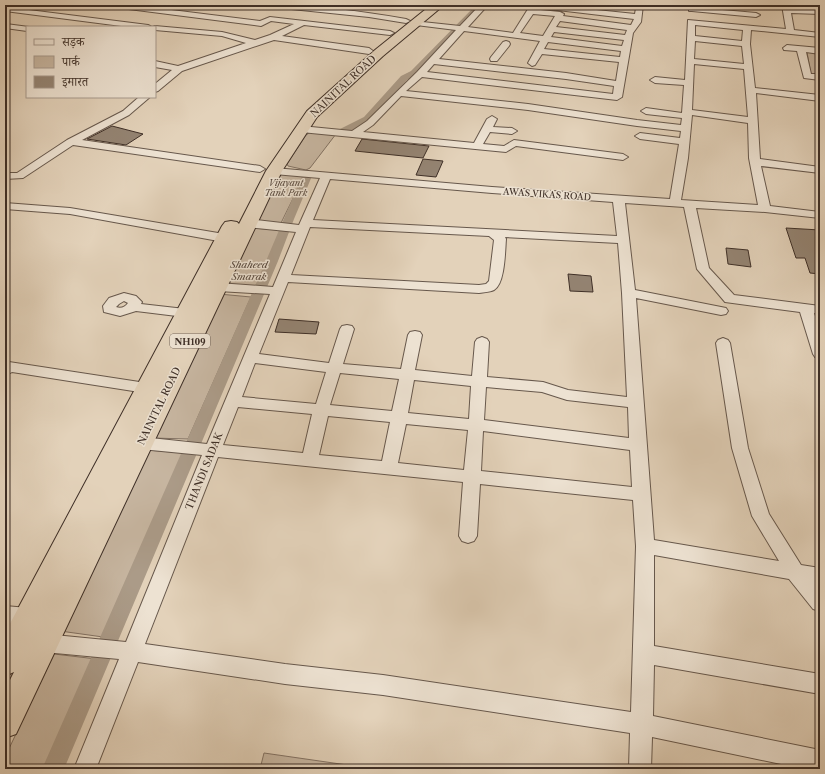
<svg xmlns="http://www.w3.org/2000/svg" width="825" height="774" viewBox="0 0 825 774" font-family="'Libre Caslon Text','Noto Serif Devanagari',serif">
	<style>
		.green { fill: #c7b6a1; stroke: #827264 }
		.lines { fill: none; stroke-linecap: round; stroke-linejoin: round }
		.canal { fill: #ab9b88; fill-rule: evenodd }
		.building { fill: #948473; stroke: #3e2f27 }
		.street-casing { stroke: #67584c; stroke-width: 2 }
		.highway-casing { stroke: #3e2f27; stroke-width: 2 }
		.street { fill: #ede2d2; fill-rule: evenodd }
		.highway { fill: #e3d2ba; fill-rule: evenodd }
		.labels { text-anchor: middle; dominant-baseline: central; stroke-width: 3; stroke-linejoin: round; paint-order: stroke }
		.far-park-label { font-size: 9px; font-style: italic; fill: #594a3f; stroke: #ede2d2 }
		.far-street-label { font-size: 9px; fill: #3e2f27; stroke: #ede2d2 }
		.shield { fill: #ede2d2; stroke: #72655a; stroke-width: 1 }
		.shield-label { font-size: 9px; font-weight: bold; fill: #3e2f27 }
		.street-label { font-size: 10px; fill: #3e2f27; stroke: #ede2d2 }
		.park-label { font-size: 10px; font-style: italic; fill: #594a3f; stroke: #ede2d2 }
	</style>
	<rect width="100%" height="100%" fill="#e3d2ba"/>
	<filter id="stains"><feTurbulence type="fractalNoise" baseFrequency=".005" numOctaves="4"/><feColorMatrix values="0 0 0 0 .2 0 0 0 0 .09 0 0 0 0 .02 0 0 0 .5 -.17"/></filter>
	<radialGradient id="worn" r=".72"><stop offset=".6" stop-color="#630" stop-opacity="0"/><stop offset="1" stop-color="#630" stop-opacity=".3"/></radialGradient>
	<!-- green -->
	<path class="green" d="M807,52L820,54V76L811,75Z
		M311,132L336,134L310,168L306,170L288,166L287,164L306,135Z
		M279,174L304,176L281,223L257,221Z
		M251,228L281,230L258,287L226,284Z
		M219,294L251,297L188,439L152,438Z
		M147,450L184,453L103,637L60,631Z
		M54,654L105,660L60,769H5V757Z
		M264,753L375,769H260Z"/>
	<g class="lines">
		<!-- canal -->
		<path class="canal" d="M476,5H484L417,75L407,80L370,121L348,133H340L339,131L340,129L364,117L401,76L411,71Z
			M307,173L312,176L294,219L278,261L64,769H42L266,261L302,176Z"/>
	</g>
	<!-- building -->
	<path class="building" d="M112,126L143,134L126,145L87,139Z
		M362,139L429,146L423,158L355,151Z
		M423,159L443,161L436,177L416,175Z
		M786,228L820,230V274L810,273L805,258H796Z
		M726,248L748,250L751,267L728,264Z
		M568,274L591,276L593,292L570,291Z
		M279,319L319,322L316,334L275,332Z"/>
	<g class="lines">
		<!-- street casing -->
		<g class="street-casing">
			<path id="street" d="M109,5H131L260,21L270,17L390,31L394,33L390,35L304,25L282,36L369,48L373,51L369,54L274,40L182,71L158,91L155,92V84L172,70L155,67V61L178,66L246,43L222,36L155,30V27H129L5,11V7L148,25L152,27L155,26L222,32L255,40L270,35L294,24L271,21L261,26L113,7Z
				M268,5C314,5 360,11 406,19L410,21L406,23L369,17L272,7Z
				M480,5L487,6L468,27L513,33L528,9H531L560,12L564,14L563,16L631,25L634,19L549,9L545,7L548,5L635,14L636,8L625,7L624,5H643L641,22L633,33L622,97L617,100L422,77L406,91L528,104L637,120L681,125L682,118L646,114L641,111L646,108L682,113L684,85L655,83L650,80L655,77L685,80L688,20L786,29L782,5H790V8L820,10V14L791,13L794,30L820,33V37L751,30L750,44L755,88L820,95V101L756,93L760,159L820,167V173L761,166L770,206L820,212V218L765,212L696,208L709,268L734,295L820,306V314L814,313L820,331V359L815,357L813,354L800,312L725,302L697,269L684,207L625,203L635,290L721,307L726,308L728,311L726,314L721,315L636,298L654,540L779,561L752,516L732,448L716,343L718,340L723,338L728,340L730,343L748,448L769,514L801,565L820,568V584L815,583L820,589V611L813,609L789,579L654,555V646L820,674V694L654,665L653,716L820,750V769H805L652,737L651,769H629L630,733L383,695L285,684L138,662L96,769H74L119,659L44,652L37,649L34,643L37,637L44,634L126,642L202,455L141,449L135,447L133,443L135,439L141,437L207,444L270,294L218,291L213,290L211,287L213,284L218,283L273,287L296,232L248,227L244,226L242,223L244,220L248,219L299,225L320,178L274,174L270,173L269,171L270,169L274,168L492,187L670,199L679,144L640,139L635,136L640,133L680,138L681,131L637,126L528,110L401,96L373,125L363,132L474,143L487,119L492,116L497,119L493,127L512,128L517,131L512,134L490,132L483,144L504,146L514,140L623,154L628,157L623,160L516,146L506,152L301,132L296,129L301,126L352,131L367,121L417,72L456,30L416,25L412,23L413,21L460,26ZM533,14L555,16L543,36L520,33ZM560,21L627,30L625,35L556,27ZM695,25L743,30L742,41L695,36ZM464,31L540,41L528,63L532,66L535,65L542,54L619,62L616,81L566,73L439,59ZM554,32L624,40L622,46L551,37ZM695,41L742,46L744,64L694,59ZM548,42L621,51L620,57L544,49ZM434,64L566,79L614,86L613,94L427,72ZM694,64L744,69L748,117L692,110ZM692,115L748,123L749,158L758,205L681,200L688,158ZM330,179L492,193L613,202L617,236L313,220ZM310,227L489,236L494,240L489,281L486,284L479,285L291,275ZM505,237L618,243L622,293L627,397L568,390L543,382L487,377L489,342L487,339L482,337L477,339L475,342L472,376L415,370L422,335L420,332L415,331L410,332L408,335L401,369L343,364L354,329L352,326L347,325L342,326L340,329L329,363L259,354L288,282L479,293C484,292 490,292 494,290C505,284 505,251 506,239ZM255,363L326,372L316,404L242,397ZM340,373L399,379L392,411L330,405ZM414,380L471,386L469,419L408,413ZM486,387L542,392L567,400L628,407L629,438L484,420ZM238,407L312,414L303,453L223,445ZM328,416L390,422L382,461L319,455ZM406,424L468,430L464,470L398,463ZM483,431L630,450L632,487L481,471ZM218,457L463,482L459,536L462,541L468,543L474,541L477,536L480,484L633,500L636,546L631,712L383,675L285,664L145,644Z
				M689,7L756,13L760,15L756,17L692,11H689Z
				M5,24H6L29,27H27V31L5,28Z
				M506,41L509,42L510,44L509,46L497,61H491L490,59L491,57L503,42Z
				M787,45L820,48V54L806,52L811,74H820V80L804,78L797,51L784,50L783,48Z
				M139,97H150L129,115L82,140L260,166L265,169L260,172L73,145L23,178L5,179V173H17L67,140L123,111Z
				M5,203L70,208L224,234L228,235L230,238L228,241L224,242L70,214L5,209Z
				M124,293L136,296L142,302L141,304L185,309L190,310L192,313L190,316L185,317L136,311L120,316L104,312L103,306L109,298ZM124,301L128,303C125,307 121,309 116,307L119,304Z
				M9,362L146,383L151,384L154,388L151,392L146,393L12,372L5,376V363Z
				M5,606L28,608L35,611L38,617L35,623L28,626L5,624Z"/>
		</g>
		<!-- highway casing -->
		<g class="highway-casing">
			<path id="highway" d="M431,5H444L383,56L317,117L282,171L16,734L5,738V690L14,672L5,676V633L222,226L225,222L231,221L237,222L239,224L266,171L307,111L375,50Z"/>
		</g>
		<!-- street -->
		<use href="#street" class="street"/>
		<!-- highway -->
		<use href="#highway" class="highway"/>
	</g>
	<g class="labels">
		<!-- far-park labels -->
		<g class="far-park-label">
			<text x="286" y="182">Vijayant<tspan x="286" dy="10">Tank Park</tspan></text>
		</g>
		<!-- far-street labels -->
		<g class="far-street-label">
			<text transform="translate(547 194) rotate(4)">AWAS VIKAS ROAD</text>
		</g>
		<!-- shield labels -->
		<rect class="shield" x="170" y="334" width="40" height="14" rx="3"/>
		<g class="shield-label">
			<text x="190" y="341">NH109</text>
		</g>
		<!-- street labels -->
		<g class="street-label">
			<text transform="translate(343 86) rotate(-43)">NAINITAL ROAD</text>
			<text transform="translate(159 406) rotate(-64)">NAINITAL ROAD</text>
			<text transform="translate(204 471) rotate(-68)">THANDI SADAK</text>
		</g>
		<!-- park labels -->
		<g class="park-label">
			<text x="249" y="264">Shaheed<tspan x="249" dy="12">Smarak</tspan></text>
		</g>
	</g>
	<!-- margin -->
	<rect width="825" height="774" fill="none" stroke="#e3d2ba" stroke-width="20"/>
	<rect x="6" y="6" width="813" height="762" fill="none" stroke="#3e2f27" stroke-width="2"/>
	<rect x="10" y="10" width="805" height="754" fill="none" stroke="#3e2f27"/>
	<!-- legend -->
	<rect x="26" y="26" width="130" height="72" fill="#ede2d2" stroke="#a79a8e"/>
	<rect x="34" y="39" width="20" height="6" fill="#ede2d2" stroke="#a79a8e"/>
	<text x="62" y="46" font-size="12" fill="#3e2f27">सड़क</text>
	<rect x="34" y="56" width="20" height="12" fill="#c7b6a1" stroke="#a79a8e"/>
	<text x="62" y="66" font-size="12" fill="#3e2f27">पार्क</text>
	<rect x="34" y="76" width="20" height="12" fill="#948473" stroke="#a79a8e"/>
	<text x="62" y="86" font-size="12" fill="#3e2f27">इमारत</text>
	<rect width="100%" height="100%" filter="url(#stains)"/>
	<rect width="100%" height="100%" fill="url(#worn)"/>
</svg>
